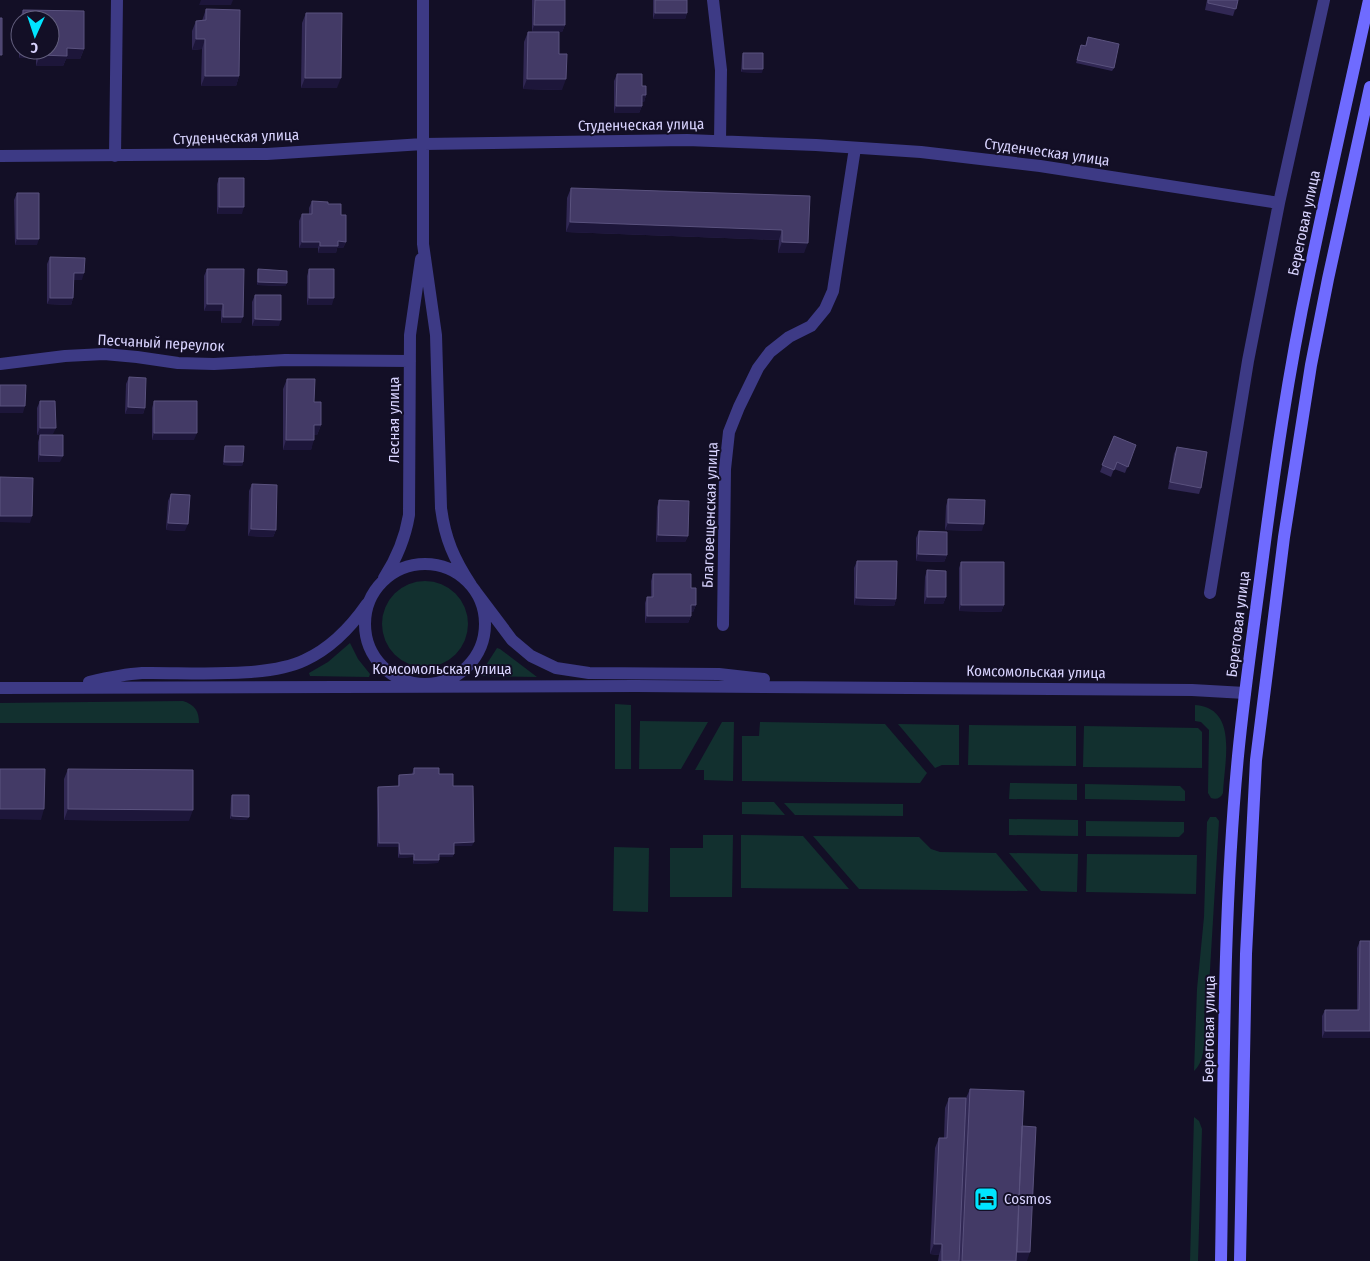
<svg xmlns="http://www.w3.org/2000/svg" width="1370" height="1261" viewBox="0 0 1370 1261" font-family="'Fira Sans Condensed',sans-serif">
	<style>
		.green { fill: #12302f }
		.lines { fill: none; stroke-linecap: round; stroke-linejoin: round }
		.street { stroke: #3d3a85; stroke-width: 12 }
		.secondary { stroke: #6f6bff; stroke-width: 12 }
		.wall { fill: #312854; fill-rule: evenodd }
		.shaded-wall { fill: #1d163a }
		.building { fill: #433a66; stroke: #5a527e }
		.labels { text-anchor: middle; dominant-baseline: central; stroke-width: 4; stroke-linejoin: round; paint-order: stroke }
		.street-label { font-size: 15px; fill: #d9d4ff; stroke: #130f26 }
		.poi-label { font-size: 15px; fill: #d9d4ff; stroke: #130f26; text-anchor: start }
	</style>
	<rect width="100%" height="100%" fill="#130f26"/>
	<!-- green -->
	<path class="green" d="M382 624a43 43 0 1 1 86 0a43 43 0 1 1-86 0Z
		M350,643L358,659L370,674L369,677L310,676L309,673L328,662Z
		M497,648L500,649L537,677L481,676V673Z
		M183,701C195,705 199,711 199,723H0V703Z
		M615,704L631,705V769H615Z
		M1195,705C1239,708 1224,763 1223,793C1221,798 1216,800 1211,798L1208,793L1209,730L1201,722L1195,721Z
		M640,721L708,722L681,769H639Z
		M722,722H734L733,781L704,780V770H695Z
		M760,722L885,724L927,773L920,783L742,781V736H759Z
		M898,724L959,725V765H942L935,768Z
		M969,725L1076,726V766L968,765Z
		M1084,726L1198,728L1202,732V768L1083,767Z
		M1010,783L1077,784V800L1009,799Z
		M1085,784L1180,786L1185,791V801L1085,799Z
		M742,802H774L785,815L742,814Z
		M784,803L903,804V816L795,815Z
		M1210,817H1216L1219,821L1209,986C1208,992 1205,999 1205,1005C1203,1024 1209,1058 1194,1071L1197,989L1204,917L1207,822Z
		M1009,819L1078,820V836L1009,835Z
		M1086,821L1184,822V832L1179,837L1086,836Z
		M703,835H733L732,897H670V848H703Z
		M741,835L803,836L849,889L741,888Z
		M813,836L919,837L931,849L940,852L996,853L1028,891L859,889Z
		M614,847L649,848L648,912L613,911Z
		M1009,853L1078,854L1077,892L1041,891Z
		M1087,854L1197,855L1196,894L1086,892Z
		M1194,1117L1199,1121L1202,1129L1198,1261H1190Z"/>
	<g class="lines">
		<!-- street -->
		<path class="street" d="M423,0V244L436,335L441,508C445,539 454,559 471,585
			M713,0L721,70L720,141
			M0,156L267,154L423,144L687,140L816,145L921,152L1040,166L1279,203
			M115,156L117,0
			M0,364L65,356L104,354L137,357L178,363L214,364L285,360L410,361
			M365 624a60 60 0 1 1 120 0a60 60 0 1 1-120 0Z
			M384,578C397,558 405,539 409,515L410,335L421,259
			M476,592L512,640L531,656L556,668L589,673L719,674L764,679
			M1210,593L1248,361L1279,203L1324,0
			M723,625L725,469L729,432L739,407L758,368L770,352L789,337L811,326L825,309L833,291L855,148
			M89,682C106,678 125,674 142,673C187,672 266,679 305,660C331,648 351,627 367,604
			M0,688L636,686L1192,690L1245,693"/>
		<!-- secondary -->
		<path class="secondary" d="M1221,1261C1224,1093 1222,924 1238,756C1244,694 1253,633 1261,572C1274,472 1288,373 1309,275C1328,183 1349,91 1369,0
			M1240,1261L1246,954L1256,760L1284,537L1311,365L1328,279L1370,87"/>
	</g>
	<!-- wall -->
	<path class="wall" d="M532,0H565V25L562,32H532Z
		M653,0H687V13L685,19H653Z
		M1207,0H1238L1233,16L1205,10Z
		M206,9L239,76L236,86H201L202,49L192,50V31L196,21H202Z
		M23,10L84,11V49L80,59H66L63,66H36V58H19V20ZM20,20H50V50H20Z
		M306,13L337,88H301L302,23Z
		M528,32L559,54L562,90L523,89L524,42Z
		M1088,37L1114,68L1112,71L1076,63L1081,45L1085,46Z
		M743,53L762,73L741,72L742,56Z
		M617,74L642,86L646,95L644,102H642V106L639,113H614V81Z
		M219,178L242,214H217V184Z
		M571,188L810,196L804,253H778L779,240L566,232L567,198Z
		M17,193L37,245H15L14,200Z
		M312,201L328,204L341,215L346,242L343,248H337L336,253H318V248H299V221L302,214H309V208Z
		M50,257L82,280H74L73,298L71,305L47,304V264Z
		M207,269L241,323H221V311H204V276Z
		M258,269L287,283L285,286L257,285V273Z
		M309,269L332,305H307V276Z
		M255,295L279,326H252V302Z
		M129,377L145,408L143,414H125L126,384Z
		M287,379L314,402L321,425L317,435H314L311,450H283V389Z
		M40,401L53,434L37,435V408Z
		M154,401L194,440H152V408Z
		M40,435L60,462H38V442Z
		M1114,436L1136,445L1125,473L1114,469L1111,477L1100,472Z
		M225,446L243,462L242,466L223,465L224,449Z
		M1177,447L1201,488L1199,494L1168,489L1174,454Z
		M252,484L276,530L273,537L248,536L249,491Z
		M171,494L185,531L166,530L168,501Z
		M948,499L982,531L945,530L946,506Z
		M659,500L688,536L685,542H656L657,507Z
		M919,531L947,555L944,562L916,561V538Z
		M857,561L896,599L894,606L854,605V568Z
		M961,562L1004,605L1001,612L959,611V568Z
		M927,570L946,597L943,604H924L925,577Z
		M653,574L691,588L696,605L693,612H691V616L688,623H645V603L647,597H651V581Z
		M414,768L439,774L453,786L472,846H454V854L452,857H439L438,863L413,864V857L398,858V847H377V790L378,787L398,786V778L399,775L412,774Z
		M68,769L189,821L64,820V779Z
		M232,795L247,820L230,819L231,798Z
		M1360,941L1370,1038H1322V1016L1325,1010H1357V948Z
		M970,1089L1022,1126L1027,1261H938L939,1255L930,1254L935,1148L939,1138H944L945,1108L949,1098H966Z"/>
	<!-- shaded-wall -->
	<path class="shaded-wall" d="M201,0H233L231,5H199Z
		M655,13H687L685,19H653Z
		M534,25H565L562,32H532Z
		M196,39H205L202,49L192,50Z
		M67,48L84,49L80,59H66L63,66H36L40,55Z
		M22,50H39L36,58H19Z
		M743,69H763L762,73L741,72Z
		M205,76H239L236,86H201Z
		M305,78H341L337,88H301Z
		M527,79H566L562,90L523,89Z
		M642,95H646L644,102H639Z
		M616,106H642L639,113H614Z
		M219,207H244L242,214H217Z
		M570,222L782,230L779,240L566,232Z
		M17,239H39L37,245H15Z
		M338,241L346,242L343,248H337L336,253H318L320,246Z
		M302,242H320L318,248H299Z
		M782,242L808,243L804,253H778Z
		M74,273H84L82,280H71Z
		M258,282L287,283L285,286L257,285Z
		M50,298H73L71,305L47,304Z
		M309,298H334L332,305H307Z
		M207,304H223L221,311H204Z
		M223,317H243L241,323H221Z
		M255,319L281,320L279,326H252Z
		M0,406H25L23,413H0Z
		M128,407L145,408L143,414H125Z
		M314,425H321L317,435H311Z
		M40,428H56L53,434L37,435Z
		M154,433H197L194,440H152Z
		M286,440H314L311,450H283Z
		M40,455L63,456L60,462H38Z
		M224,462H243L242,466L223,465Z
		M0,516H32L30,523L0,522Z
		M168,523L188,524L185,531L166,530Z
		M948,523L984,524L982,531L945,530Z
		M251,529L276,530L273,537L248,536Z
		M658,535L688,536L685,542H656Z
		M918,554L947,555L944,562L916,561Z
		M927,597H946L943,604H924Z
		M856,598L896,599L894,606L854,605Z
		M691,605H696L693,612H688Z
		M961,605H1004L1001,612L959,611Z
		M647,616H691L688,623H645Z
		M0,809H44L41,820L0,819Z
		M68,809L193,810L189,821L64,820Z
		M232,816L249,817L247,820L230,819Z
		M474,842L472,846H452L454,843Z
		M379,843H399L398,847H377Z
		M400,854H414L413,857L398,858Z
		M439,854H454L452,857H438Z
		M414,860H439L438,863L413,864Z
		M1325,1031H1370V1038H1322Z
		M934,1244H942L939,1255L930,1254Z
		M1014,1251L1030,1252L1027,1261H1010Z"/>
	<!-- building -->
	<path class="building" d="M535,0H565V25H534Z
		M655,0H687V13H655Z
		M1208,0H1238L1236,9L1208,3Z
		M206,9L240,10L239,76H205V39H196V21L206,20Z
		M23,10L84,11V49L67,48V56L40,55V50H50V20H23Z
		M306,13H342L341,78H305Z
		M0,18H2V55H0Z
		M528,32H559V54H567L566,79H527Z
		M1088,37L1119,44L1114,68L1077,60L1081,45L1086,46Z
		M743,53H763V69H743Z
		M617,74H642V86H646V95H642V106H616Z
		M219,178H244V207H219Z
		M571,188L810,196L808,243L782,242V230L570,222Z
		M17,193H39V239H17Z
		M312,201L328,202V204H341V215H346V242L338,241V246H320V242H302V214H312Z
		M50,257L85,258L84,273H74L73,298H50Z
		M207,269H244L243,317H223V304H207Z
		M258,269L287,271V283L258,282Z
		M309,269H334V298H309Z
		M255,295H281V320L255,319Z
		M129,377L146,378L145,408L128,407Z
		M287,379H315L314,402H321V425H314V440H286Z
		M0,385H26L25,406H0Z
		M40,401H55L56,428H40Z
		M154,401H197V433H154Z
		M40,435H63V456L40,455Z
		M1114,436L1136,445L1128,467L1117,462L1114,470L1102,465Z
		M225,446H244L243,462H224Z
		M1177,447L1207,452L1201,488L1170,482Z
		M0,477L33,478L32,516H0Z
		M252,484L277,485L276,530L251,529Z
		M171,494L190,495L188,524L168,523Z
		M948,499L985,500L984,524L948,523Z
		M659,500L689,501L688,536L658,535Z
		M919,531L947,532V555L918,554Z
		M857,561H897L896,599L856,598Z
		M961,562H1004V605H961Z
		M927,570L946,571V597H927Z
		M653,574H691V588H696V605H691V616H647V597H653Z
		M414,768H439V774H453V786H473L474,842L454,843V854H439V860H414V854H400L399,843H379L378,787L399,786V775L414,774Z
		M0,769H45L44,809H0Z
		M68,769L193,770V810L68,809Z
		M232,795H249V817L232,816Z
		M1360,941H1370V1031H1325V1010H1359Z
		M970,1089L1024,1091L1016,1261H962Z
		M949,1098H966L959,1261H942V1244H934L939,1138H947Z
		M1022,1126L1036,1127L1030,1252H1017Z"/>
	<!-- icons -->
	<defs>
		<g id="hotel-square" transform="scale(1.25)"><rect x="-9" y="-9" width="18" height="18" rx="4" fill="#00e5ff" stroke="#130f26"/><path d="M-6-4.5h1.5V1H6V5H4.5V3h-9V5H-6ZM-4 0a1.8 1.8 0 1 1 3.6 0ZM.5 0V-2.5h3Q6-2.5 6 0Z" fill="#111"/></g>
	</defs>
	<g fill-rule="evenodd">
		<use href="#hotel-square" x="986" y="1199"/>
	</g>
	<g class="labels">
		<!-- street labels -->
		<g class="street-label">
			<text transform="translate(641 125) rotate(-1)">Студенческая улица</text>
			<text transform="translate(236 137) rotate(-2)">Студенческая улица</text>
			<text transform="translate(1047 152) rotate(8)">Студенческая улица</text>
			<text transform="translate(1304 223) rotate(-78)">Береговая улица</text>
			<text transform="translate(161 343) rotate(3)">Песчаный переулок</text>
			<text transform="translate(394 420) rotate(-90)">Лесная улица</text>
			<text transform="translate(710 515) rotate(-88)">Благовещенская улица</text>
			<text transform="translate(1238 624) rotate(-83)">Береговая улица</text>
			<text x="442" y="669">Комсомольская улица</text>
			<text transform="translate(1036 672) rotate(1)">Комсомольская улица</text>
			<text transform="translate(1209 1029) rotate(-89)">Береговая улица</text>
		</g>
		<!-- poi labels -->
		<g class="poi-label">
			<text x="1004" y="1199">Cosmos</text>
		</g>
	</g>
	<!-- north arrow -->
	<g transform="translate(35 35) rotate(183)"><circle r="24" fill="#130f26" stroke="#625e7d"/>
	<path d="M0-4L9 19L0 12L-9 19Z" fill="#00e5ff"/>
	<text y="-8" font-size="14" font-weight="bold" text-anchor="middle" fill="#d9d4ff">С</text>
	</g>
</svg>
